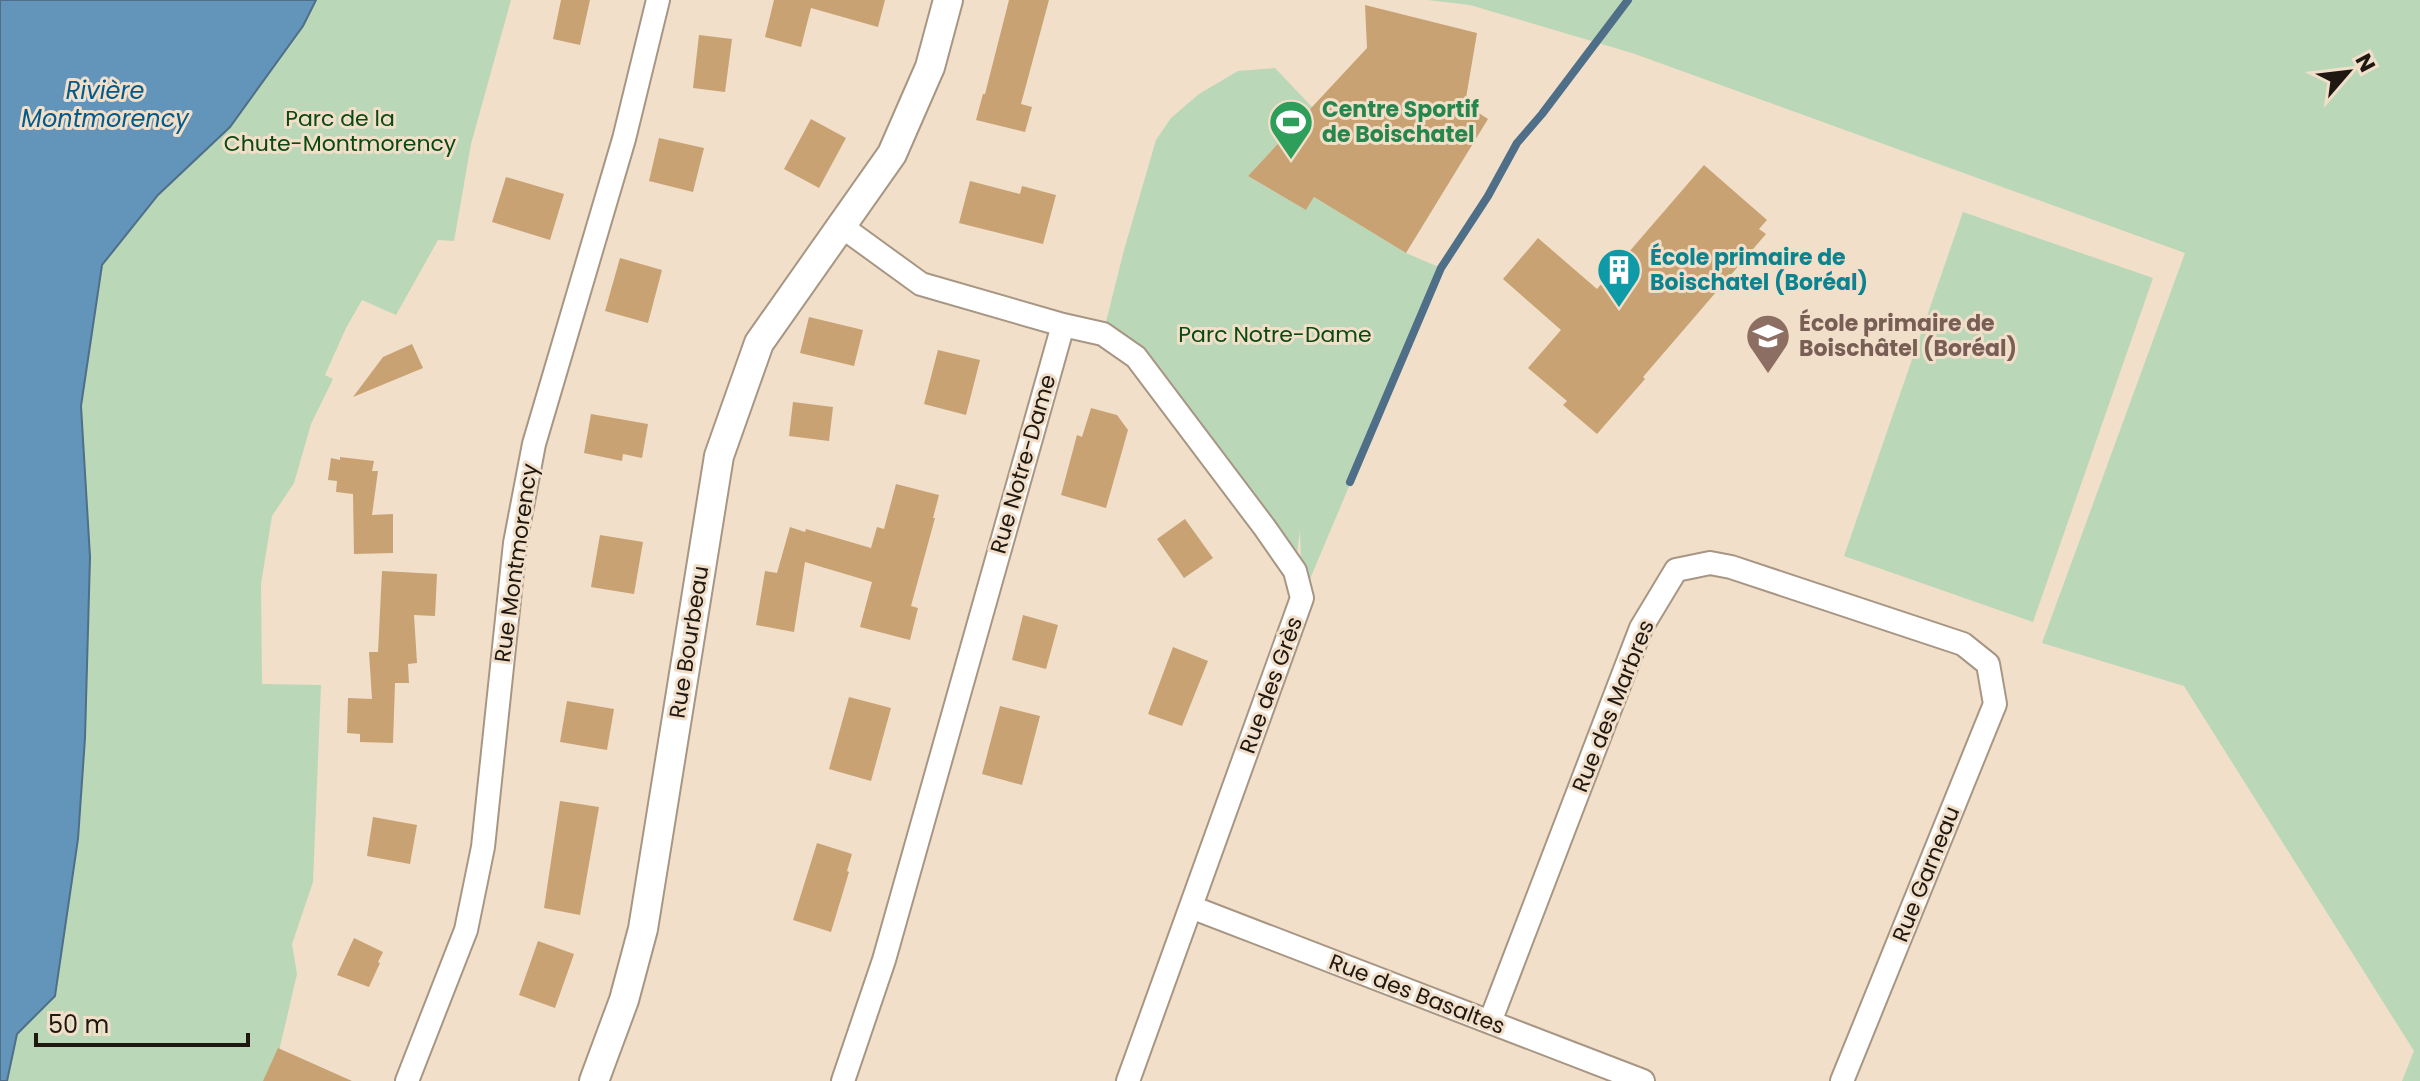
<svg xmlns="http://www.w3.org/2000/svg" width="2420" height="1081" viewBox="0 0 2420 1081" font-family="Poppins,sans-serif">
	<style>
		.green { fill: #bad7b8 }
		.water { fill: #6394b9; stroke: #4e6f87; stroke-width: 2 }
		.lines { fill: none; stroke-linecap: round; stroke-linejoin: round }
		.stream { stroke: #4e6f87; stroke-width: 8 }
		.building { fill: #c8a273 }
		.minor-casing { stroke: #a79683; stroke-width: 26 }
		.tertiary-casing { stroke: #a79683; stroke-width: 32 }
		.minor { stroke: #fff; stroke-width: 22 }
		.tertiary { stroke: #fff; stroke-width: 28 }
		.labels { text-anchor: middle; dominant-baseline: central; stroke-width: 6; stroke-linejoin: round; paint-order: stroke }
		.leisure-label { font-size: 22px; font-weight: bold; fill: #27864d; stroke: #f1dfca; text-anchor: start }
		.park-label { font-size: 22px; fill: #0a490f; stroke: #f1dfca }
		.culture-label { font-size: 22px; font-weight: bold; fill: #0d838f; stroke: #f1dfca; text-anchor: start }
		.education-label { font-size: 22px; font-weight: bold; fill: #785e54; stroke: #f1dfca; text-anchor: start }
		.street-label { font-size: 22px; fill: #1e1811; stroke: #f1dfca }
		.water-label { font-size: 24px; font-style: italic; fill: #025a8b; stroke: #f1dfca }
	</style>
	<rect width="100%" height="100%" fill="#f1dfca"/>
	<!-- green -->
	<path class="green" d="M243,0H511L471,144L454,241L438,240L396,315L362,300L346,328L325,375L333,379L311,424L294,483L272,516L261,584L262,684L321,685L313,882L292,944L297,974L272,1081H7L17,1034L55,996L78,839L85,738L90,557L77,391L84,385L102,265L158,195L187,168Z
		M1428,0H2420V1081H2402L2414,1051L2184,686L2042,643L2185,253L1632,53L1470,5Z
		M1275,68L1312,107L1248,176L1306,210L1314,197L1406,253L1441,268L1302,598L1300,530L1295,571L1103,334L1124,250L1156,140L1171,118L1199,94L1238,71Z
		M1963,212L2153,278L2033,622L1844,556Z"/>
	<!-- water -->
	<path class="water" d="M0,0H316L303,26L230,127L158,195L102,265L81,406L90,557L85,738L78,839L55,996L17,1034L7,1081H0Z"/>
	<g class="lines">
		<!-- stream -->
		<path class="stream" d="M1350,482L1441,268L1488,196L1517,143L1542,114L1628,0"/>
	</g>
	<!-- building -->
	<path class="building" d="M561,0H590L580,45L553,39Z
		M774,0H885L878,27L811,8L801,47L765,37Z
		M1009,0H1049L1021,104L1032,107L1025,132L976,120L983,94H985Z
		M1365,5L1477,33L1465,104L1488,119L1406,253L1314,197L1306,210L1248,176L1367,48Z
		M699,35L732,39L725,92L693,88Z
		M811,119L846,138L819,188L784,169Z
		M659,138L704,148L693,192L649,181Z
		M1704,165L1767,220L1759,229L1766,234L1643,377L1645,379L1597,434L1563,405L1567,401L1528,368L1561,330L1503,279L1538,238L1597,289Z
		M506,177L564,194L550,240L492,222Z
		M970,181L1020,194L1022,186L1056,195L1043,244L959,223Z
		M620,258L662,270L648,323L605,311Z
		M809,317L863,330L854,366L800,353Z
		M412,344L423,368L353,397L383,357Z
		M938,350L980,360L966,415L924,404Z
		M793,402L833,407L829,441L789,436Z
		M1091,408L1117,415L1128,430L1106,508L1061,495L1077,435L1082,437Z
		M591,414L648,424L642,458L623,454L622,461L584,453Z
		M340,457L374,461L372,471H378L372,515L393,514V553L354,554L353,494L336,492L337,481L328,480L331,458L340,460Z
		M896,484L939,495L933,518H935L911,606L918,608L910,640L860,627L872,582L805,562L794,632L756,625L765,571L777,573L790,527L805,532L806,529L871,548L877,527L884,529Z
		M1185,519L1213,558L1184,578L1157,539Z
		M600,535L643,542L634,594L591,587Z
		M382,571L437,574L435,616L414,615L417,663L408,664L409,683H395L393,743L360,742V734L347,733L348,698L372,699L369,652H378Z
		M1023,615L1058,625L1046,669L1012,660Z
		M1173,647L1208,661L1182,726L1148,714Z
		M849,697L891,708L871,781L829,769Z
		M567,701L614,709L607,750L560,742Z
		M1000,706L1040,716L1022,785L982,774Z
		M560,801L599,807L580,915L544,908Z
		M373,817L417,825L410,864L367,856Z
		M817,843L852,854L847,871L849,872L831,932L793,920Z
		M354,938L383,952L378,962L380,963L369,987L337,975Z
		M538,941L574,954L555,1008L519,995Z
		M278,1048L352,1081H263Z"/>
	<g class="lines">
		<!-- minor casing -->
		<g class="minor-casing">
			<path id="minor" d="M841,226L921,284L1063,325L1103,334L1136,357L1265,528L1295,571L1302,598L1128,1081
				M1191,907L1643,1081
				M1490,1022L1641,628L1676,570L1710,563L1731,567L1963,644L1988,664L1995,704L1842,1081
				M407,1081L466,930L483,847L515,543L534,444L624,139L658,0
				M843,1081L884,960L1063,325"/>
		</g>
		<!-- tertiary casing -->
		<g class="tertiary-casing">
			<path id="tertiary" d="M594,1081L624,1000L643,929L719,456L759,343L892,154L930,67L948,0"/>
		</g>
		<!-- minor -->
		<use href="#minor" class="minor"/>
		<!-- tertiary -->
		<use href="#tertiary" class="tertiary"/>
	</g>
	<!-- icons -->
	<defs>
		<g id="stadium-pin" transform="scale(2.3)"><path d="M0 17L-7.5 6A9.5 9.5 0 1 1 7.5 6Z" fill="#2e9e5b" stroke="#f1dfca"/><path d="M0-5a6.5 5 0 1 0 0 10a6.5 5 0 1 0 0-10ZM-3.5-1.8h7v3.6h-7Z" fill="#fff"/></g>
		<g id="building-pin" transform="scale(2.3)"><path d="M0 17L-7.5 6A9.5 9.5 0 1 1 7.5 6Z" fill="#0f9aa8" stroke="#f1dfca"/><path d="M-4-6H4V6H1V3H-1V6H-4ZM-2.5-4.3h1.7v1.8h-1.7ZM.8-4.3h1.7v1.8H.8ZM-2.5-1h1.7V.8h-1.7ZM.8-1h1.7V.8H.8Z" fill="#fff"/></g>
		<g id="school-pin" transform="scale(2.3)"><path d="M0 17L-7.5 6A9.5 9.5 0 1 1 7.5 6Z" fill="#8d6e63" stroke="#f1dfca"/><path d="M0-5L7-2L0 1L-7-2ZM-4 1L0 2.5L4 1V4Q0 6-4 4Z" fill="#fff"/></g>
	</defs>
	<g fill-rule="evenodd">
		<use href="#stadium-pin" x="1291" y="122"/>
		<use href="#building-pin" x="1619" y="270"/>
		<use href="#school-pin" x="1768" y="336"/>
	</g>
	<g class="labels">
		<!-- leisure labels -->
		<g class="leisure-label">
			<text x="1322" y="109">Centre Sportif<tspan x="1322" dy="25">de Boischatel</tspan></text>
		</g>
		<!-- park labels -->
		<g class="park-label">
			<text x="340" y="118">Parc de la<tspan x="340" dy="25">Chute-Montmorency</tspan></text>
			<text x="1275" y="334">Parc Notre-Dame</text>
		</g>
		<!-- culture labels -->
		<g class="culture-label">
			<text x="1650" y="257">École primaire de<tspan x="1650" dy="25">Boischatel (Boréal)</tspan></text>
		</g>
		<!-- education labels -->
		<g class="education-label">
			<text x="1799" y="323">École primaire de<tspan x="1799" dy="25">Boischâtel (Boréal)</tspan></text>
		</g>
		<!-- street labels -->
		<g class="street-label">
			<text transform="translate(1023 464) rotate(-74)">Rue Notre-Dame</text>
			<text transform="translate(516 563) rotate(-82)">Rue Montmorency</text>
			<text transform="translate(689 642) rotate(-81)">Rue Bourbeau</text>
			<text transform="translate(1271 685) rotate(-70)">Rue des Grès</text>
			<text transform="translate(1613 706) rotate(-68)">Rue des Marbres</text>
			<text transform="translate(1926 874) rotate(-68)">Rue Garneau</text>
			<text transform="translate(1417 994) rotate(21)">Rue des Basaltes</text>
		</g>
		<!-- water labels -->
		<g class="water-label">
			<text x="105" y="90">Rivière<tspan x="105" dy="28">Montmorency</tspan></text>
		</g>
	</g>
	<!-- north arrow -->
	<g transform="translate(2348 72) rotate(62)" stroke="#f1dfca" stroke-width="6" paint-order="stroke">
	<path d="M0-6L14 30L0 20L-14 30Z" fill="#1e1811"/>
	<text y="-12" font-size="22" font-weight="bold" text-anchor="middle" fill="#1e1811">N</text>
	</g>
	<!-- scale -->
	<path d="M36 1033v12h212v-12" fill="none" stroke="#1e1811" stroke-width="4"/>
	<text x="48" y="1033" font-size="24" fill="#1e1811" stroke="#f1dfca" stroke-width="6" paint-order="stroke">50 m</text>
</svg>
